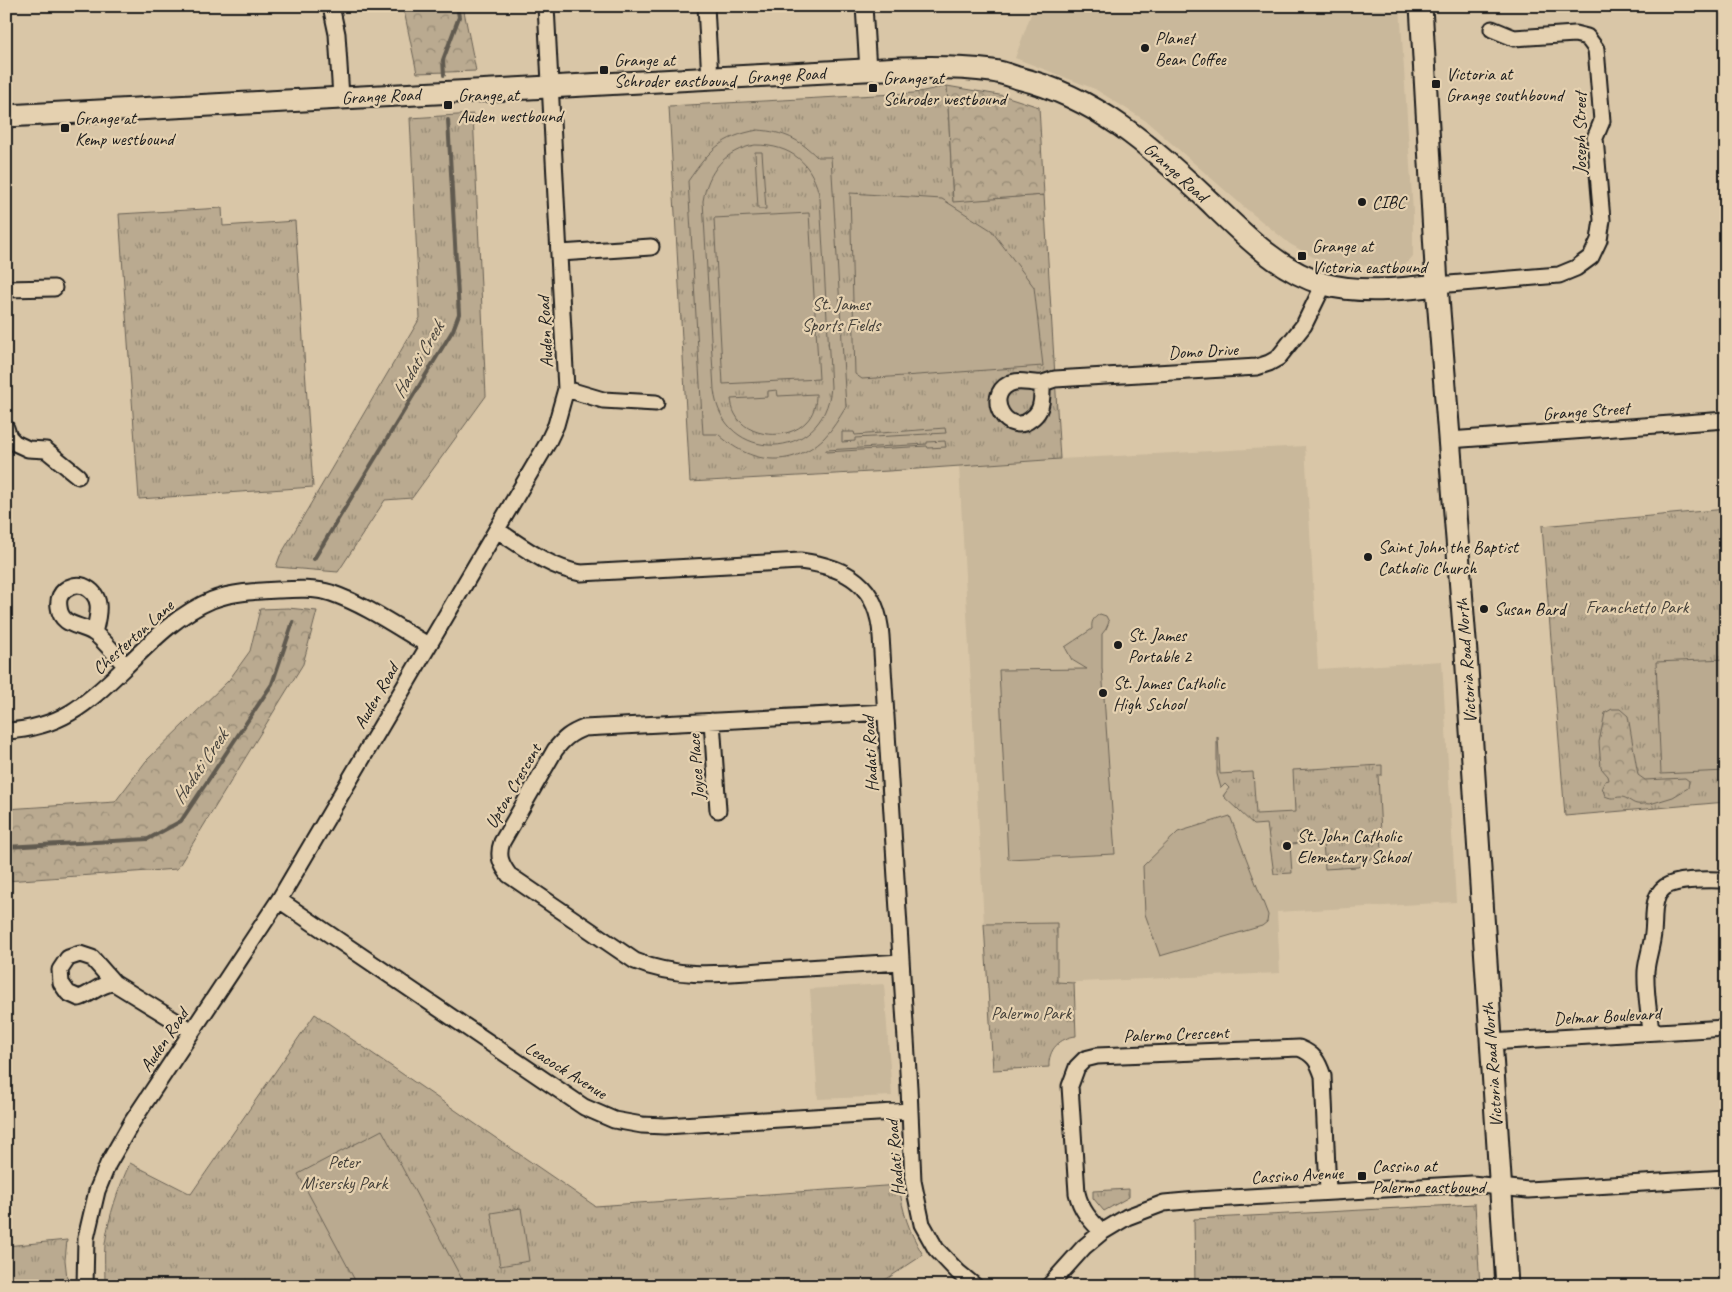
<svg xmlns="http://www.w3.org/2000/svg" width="1732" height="1292" viewBox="0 0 1732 1292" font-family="Caveat,sans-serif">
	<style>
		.built { fill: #c9b89b }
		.grass { fill: url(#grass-tufts); stroke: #6b6356 }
		.forest { fill: url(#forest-crowns); stroke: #6b6356 }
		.garden { fill: #baaa90; stroke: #6b6356; fill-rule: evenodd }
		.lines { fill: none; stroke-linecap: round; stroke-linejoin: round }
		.stream { stroke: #605a4f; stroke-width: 4 }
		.minor-casing { stroke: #1c1c1c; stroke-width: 19 }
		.secondary-casing { stroke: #1c1c1c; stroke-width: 25 }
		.minor { stroke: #e5d1b0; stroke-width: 15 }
		.secondary { stroke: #e5d1b0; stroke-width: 21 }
		.poi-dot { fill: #1c1c1c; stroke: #e5d1b0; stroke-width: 2 }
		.labels { text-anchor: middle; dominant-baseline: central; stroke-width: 4.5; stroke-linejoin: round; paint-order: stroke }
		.poi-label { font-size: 18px; fill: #1c1c1c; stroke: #e5d1b0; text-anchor: start }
		.street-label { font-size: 18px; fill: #1c1c1c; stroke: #e5d1b0 }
		.park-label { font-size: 18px; fill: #444039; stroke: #e5d1b0 }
		.water-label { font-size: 19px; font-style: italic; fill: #44403a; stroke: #e5d1b0 }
	</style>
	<defs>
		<pattern id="grass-tufts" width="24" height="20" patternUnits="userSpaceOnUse" patternTransform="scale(1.25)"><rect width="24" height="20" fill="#baaa90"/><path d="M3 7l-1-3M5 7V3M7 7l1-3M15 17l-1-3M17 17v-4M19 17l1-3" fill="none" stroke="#968a75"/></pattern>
		<pattern id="forest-crowns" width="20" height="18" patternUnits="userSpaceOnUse" patternTransform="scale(1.25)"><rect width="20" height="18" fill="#baaa90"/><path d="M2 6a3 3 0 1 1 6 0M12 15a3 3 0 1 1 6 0" fill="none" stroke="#968a75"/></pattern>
	</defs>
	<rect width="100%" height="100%" fill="#d9c6a7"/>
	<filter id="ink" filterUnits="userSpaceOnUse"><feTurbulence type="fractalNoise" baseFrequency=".02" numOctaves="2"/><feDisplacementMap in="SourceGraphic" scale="10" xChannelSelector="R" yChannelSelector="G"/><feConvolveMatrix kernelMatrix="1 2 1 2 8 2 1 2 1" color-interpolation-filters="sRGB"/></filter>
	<g filter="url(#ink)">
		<!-- built -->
		<path class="built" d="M1039,6H1400L1413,213V256L1407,263L1396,267L1340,264L1315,258L1290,244L1244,207L1146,121L1095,89L1015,58L1031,14Z
			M1305,446L1318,669L1442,661L1456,902L1277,912L1280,973L1057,983V923L984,924L959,466L1060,459Z
			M884,984L892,1096L818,1099L810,989Z"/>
		<!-- grass -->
		<path class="grass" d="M947,86L953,201L1044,195L1060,459L889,471L690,482L669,106L914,93Z
			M473,114L486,396L412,498L385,500L338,572L276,567L280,556L420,318L410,118Z
			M222,208L223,226L295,221L313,487L139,499L119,214Z
			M1726,509V802L1565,816L1542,526Z
			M1217,737H1218L1220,774L1253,772L1256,814L1295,812L1293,770L1382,765V775H1378L1382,853H1379L1358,867L1325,869L1323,842L1290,844L1292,873L1274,874L1267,824L1254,825L1223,796L1229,788L1225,784L1221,788L1217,774Z
			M1057,923V982L1074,983L1076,1036C1060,1038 1048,1049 1049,1067L993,1070L984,924Z
			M315,1014L595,1206L899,1185C903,1214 908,1229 923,1255L876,1286H543L541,1282L528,1286H122L105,1283C105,1270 104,1257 105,1244C109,1215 118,1189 130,1163L191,1194Z
			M1129,1189V1197L1104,1211L1093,1198V1191Z
			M1475,1204L1480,1286H1195L1194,1219Z
			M67,1240L65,1260L67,1278L6,1284V1246Z"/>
		<!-- forest -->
		<path class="forest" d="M403,6H463L476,71L417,73Z
			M947,86L1005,96L1039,107L1044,195L953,202Z
			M288,608L317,611L303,664L177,869L6,881V809L115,802L146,761L229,680L250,651L260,609Z
			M1612,709H1620L1628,716L1638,775L1645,780L1685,778L1689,781L1688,788L1673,797L1650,804C1645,803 1642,805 1637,804C1631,803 1627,797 1621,797C1614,797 1614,800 1605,796L1602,787L1605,781L1609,780L1608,776L1601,768L1599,742L1605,713Z"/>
		<!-- garden -->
		<path class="garden" d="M758,130C784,132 799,139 817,157H831L846,407C839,418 833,429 824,438C790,470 749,463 718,434H703L688,181C710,150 720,137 758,130ZM755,145C792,145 813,163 820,199L831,387C825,463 722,465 714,390L703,201C708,171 725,150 755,145Z
			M755,152H762L766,209H758Z
			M850,193L942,199L991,230L1034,287L1043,366L862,379L855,374Z
			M809,213L819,379L723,384L714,218Z
			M777,390L778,396L816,394C816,404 814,414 806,422C788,441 747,438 735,414C732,409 732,404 731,399L768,397V391Z
			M945,428L946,433L855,438V441L842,442V432H854L855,435Z
			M945,441L946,447L928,448L927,446L826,452V450L927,444V442Z
			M1100,614L1106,616L1109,622L1106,629L1102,634V668L1115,854L1008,859L999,670L1087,669L1072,660L1065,647L1092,629C1091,622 1093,618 1100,614Z
			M1726,659V771L1661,774L1656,662Z
			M1230,816L1268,915L1267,922L1262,926L1160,956L1145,914L1143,866L1178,832Z
			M382,1130L464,1283L459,1286H358L298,1174Z
			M521,1208L529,1261L500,1266L491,1213Z"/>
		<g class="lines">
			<!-- stream -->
			<path class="stream" d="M444,75L443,60L459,17L457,6
				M314,559L453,330L459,314L448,120
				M6,847L148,839L181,821L272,684L293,622"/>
			<!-- minor casing -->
			<g class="minor-casing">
				<path id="minor" d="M331,6L337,34L341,97
					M706,6L710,79
					M864,6L868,70
					M560,253L651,247
					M1437,285L1559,275L1576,268L1591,257L1599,240L1602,220L1595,138L1602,121L1596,49L1587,37L1575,34L1514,38L1492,29
					M6,289L54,288
					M1042,383C1042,391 1043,402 1039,410C1037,414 1034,417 1031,419C1008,438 983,397 1009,384C1020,378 1032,385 1043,383C1047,382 1051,380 1055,379L1257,367L1269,363L1278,358L1304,325L1324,284
					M566,389L603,400L656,403
					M6,428L9,437L15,443L28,449L46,450L78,476
					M1449,440L1726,420
					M497,530C523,547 550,568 581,573L800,561C847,567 878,585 881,636L909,1088L913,1181L922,1224L936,1249L958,1272L975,1286
					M94,633C98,616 105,595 83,586C77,584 70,586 65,590C59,595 58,600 59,607C61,627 81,624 94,633C103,639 118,658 126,666
					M886,712L584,728C571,733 564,738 555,750L502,842C497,856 501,864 509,875L635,961C681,980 726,973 775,970C817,967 859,965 901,962
					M712,721L718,810
					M6,731C60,728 86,705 123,669C150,643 176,615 212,600C232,592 257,591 279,590C296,589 315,588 331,593C366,605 397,627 428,645
					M279,900L584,1107L614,1120L642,1125L665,1126L910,1111
					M114,983C99,984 92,994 79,998L68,993L61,983L60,970L68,958L80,954L92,958L114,983L192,1031
					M1651,1032C1649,1012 1645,991 1646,971C1647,958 1652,946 1653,933C1655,918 1651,897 1665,887C1679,878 1710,880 1726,880
					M1490,1042L1726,1028
					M1102,1232C1090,1220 1081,1210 1077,1193L1070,1086L1077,1067L1085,1059L1097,1056L1299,1048C1314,1054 1318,1061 1323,1076L1328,1192
					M85,1286L86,1238L97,1191L108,1164L132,1122L279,900L547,444L556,425L566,389L546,6
					M1049,1286L1084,1247L1102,1232L1127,1217L1164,1203L1197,1200L1472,1184L1528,1190L1726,1178"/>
			</g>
			<!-- secondary casing -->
			<g class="secondary-casing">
				<path id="secondary" d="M1421,6L1437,285L1466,653L1507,1286
					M6,116L902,68C932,67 962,67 992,71C1001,72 1009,75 1018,78C1096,97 1152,147 1209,201C1242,233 1279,271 1324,284C1359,294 1402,289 1437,285"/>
			</g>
			<!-- minor -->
			<use href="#minor" class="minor"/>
			<!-- secondary -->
			<use href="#secondary" class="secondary"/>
		</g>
	</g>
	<!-- markers -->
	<g class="poi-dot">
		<circle cx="1145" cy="48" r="5"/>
		<rect x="599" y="65" width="10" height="10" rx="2.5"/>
		<rect x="1431" y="79" width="10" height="10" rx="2.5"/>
		<rect x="868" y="83" width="10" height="10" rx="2.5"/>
		<rect x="443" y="100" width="10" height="10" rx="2.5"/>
		<rect x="60" y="123" width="10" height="10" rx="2.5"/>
		<circle cx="1362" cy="202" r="5"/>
		<rect x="1297" y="251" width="10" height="10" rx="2.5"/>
		<circle cx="1368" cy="557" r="5"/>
		<circle cx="1484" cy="609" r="5"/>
		<circle cx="1118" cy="645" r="5"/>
		<circle cx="1103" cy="693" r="5"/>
		<circle cx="1287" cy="846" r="5"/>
		<rect x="1357" y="1171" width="10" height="10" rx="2.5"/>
	</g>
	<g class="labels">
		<!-- poi labels -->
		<g class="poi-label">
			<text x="1155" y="38">Planet<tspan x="1155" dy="21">Bean Coffee</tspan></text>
			<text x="614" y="60">Grange at<tspan x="614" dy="21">Schroder eastbound</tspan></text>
			<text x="1446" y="74">Victoria at<tspan x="1446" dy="21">Grange southbound</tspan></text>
			<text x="883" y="78">Grange at<tspan x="883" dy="21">Schroder westbound</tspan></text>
			<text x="458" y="95">Grange at<tspan x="458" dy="21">Auden westbound</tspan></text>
			<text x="75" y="118">Grange at<tspan x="75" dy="21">Kemp westbound</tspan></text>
			<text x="1372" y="202">CIBC</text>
			<text x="1312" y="246">Grange at<tspan x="1312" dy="21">Victoria eastbound</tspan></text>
			<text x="1378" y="547">Saint John the Baptist<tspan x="1378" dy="21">Catholic Church</tspan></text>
			<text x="1494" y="609">Susan Bard</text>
			<text x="1128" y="635">St. James<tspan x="1128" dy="21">Portable 2</tspan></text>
			<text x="1113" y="683">St. James Catholic<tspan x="1113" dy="21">High School</tspan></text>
			<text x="1297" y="836">St. John Catholic<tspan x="1297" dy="21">Elementary School</tspan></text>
			<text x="1372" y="1166">Cassino at<tspan x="1372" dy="21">Palermo eastbound</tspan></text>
		</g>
		<!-- street labels -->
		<g class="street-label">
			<text transform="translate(786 75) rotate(-3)">Grange Road</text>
			<text transform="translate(381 96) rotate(-3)">Grange Road</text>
			<text transform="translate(1580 133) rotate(-90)">Joseph Street</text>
			<text transform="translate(1176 172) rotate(42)">Grange Road</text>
			<text transform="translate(545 332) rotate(-93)">Auden Road</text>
			<text transform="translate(1203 351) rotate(-3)">Domo Drive</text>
			<text transform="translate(1586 411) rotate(-4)">Grange Street</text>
			<text transform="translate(133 637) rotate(-42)">Chesterton Lane</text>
			<text transform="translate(1466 661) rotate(-94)">Victoria Road North</text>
			<text transform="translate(376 696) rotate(-60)">Auden Road</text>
			<text transform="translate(870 754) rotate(-93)">Hadati Road</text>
			<text transform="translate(696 767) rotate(-94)">Joyce Place</text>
			<text transform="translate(513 786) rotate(-60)">Upton Crescent</text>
			<text transform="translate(1607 1016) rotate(-3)">Delmar Boulevard</text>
			<text transform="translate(1176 1034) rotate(-2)">Palermo Crescent</text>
			<text transform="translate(164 1040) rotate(-56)">Auden Road</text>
			<text transform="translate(1492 1065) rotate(-94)">Victoria Road North</text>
			<text transform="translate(566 1070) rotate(32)">Leacock Avenue</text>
			<text transform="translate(895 1158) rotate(-95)">Hadati Road</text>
			<text transform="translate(1297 1175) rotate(-3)">Cassino Avenue</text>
		</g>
		<!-- park labels -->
		<g class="park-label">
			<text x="841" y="304">St. James<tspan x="841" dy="21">Sports Fields</tspan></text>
			<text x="1637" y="607">Franchetto Park</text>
			<text x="1031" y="1013">Palermo Park</text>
			<text x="344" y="1162">Peter<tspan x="344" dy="21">Misersky Park</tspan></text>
		</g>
		<!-- water labels -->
		<g class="water-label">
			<text transform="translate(418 360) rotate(-60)">Hadati Creek</text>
			<text transform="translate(200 767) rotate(-56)">Hadati Creek</text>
		</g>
	</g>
	<!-- margin -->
	<rect width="1732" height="1292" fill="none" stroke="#e5d1b0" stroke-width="25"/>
	<rect x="12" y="12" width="1707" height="1267" fill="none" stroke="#1c1c1c" stroke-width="2" filter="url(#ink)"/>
</svg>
